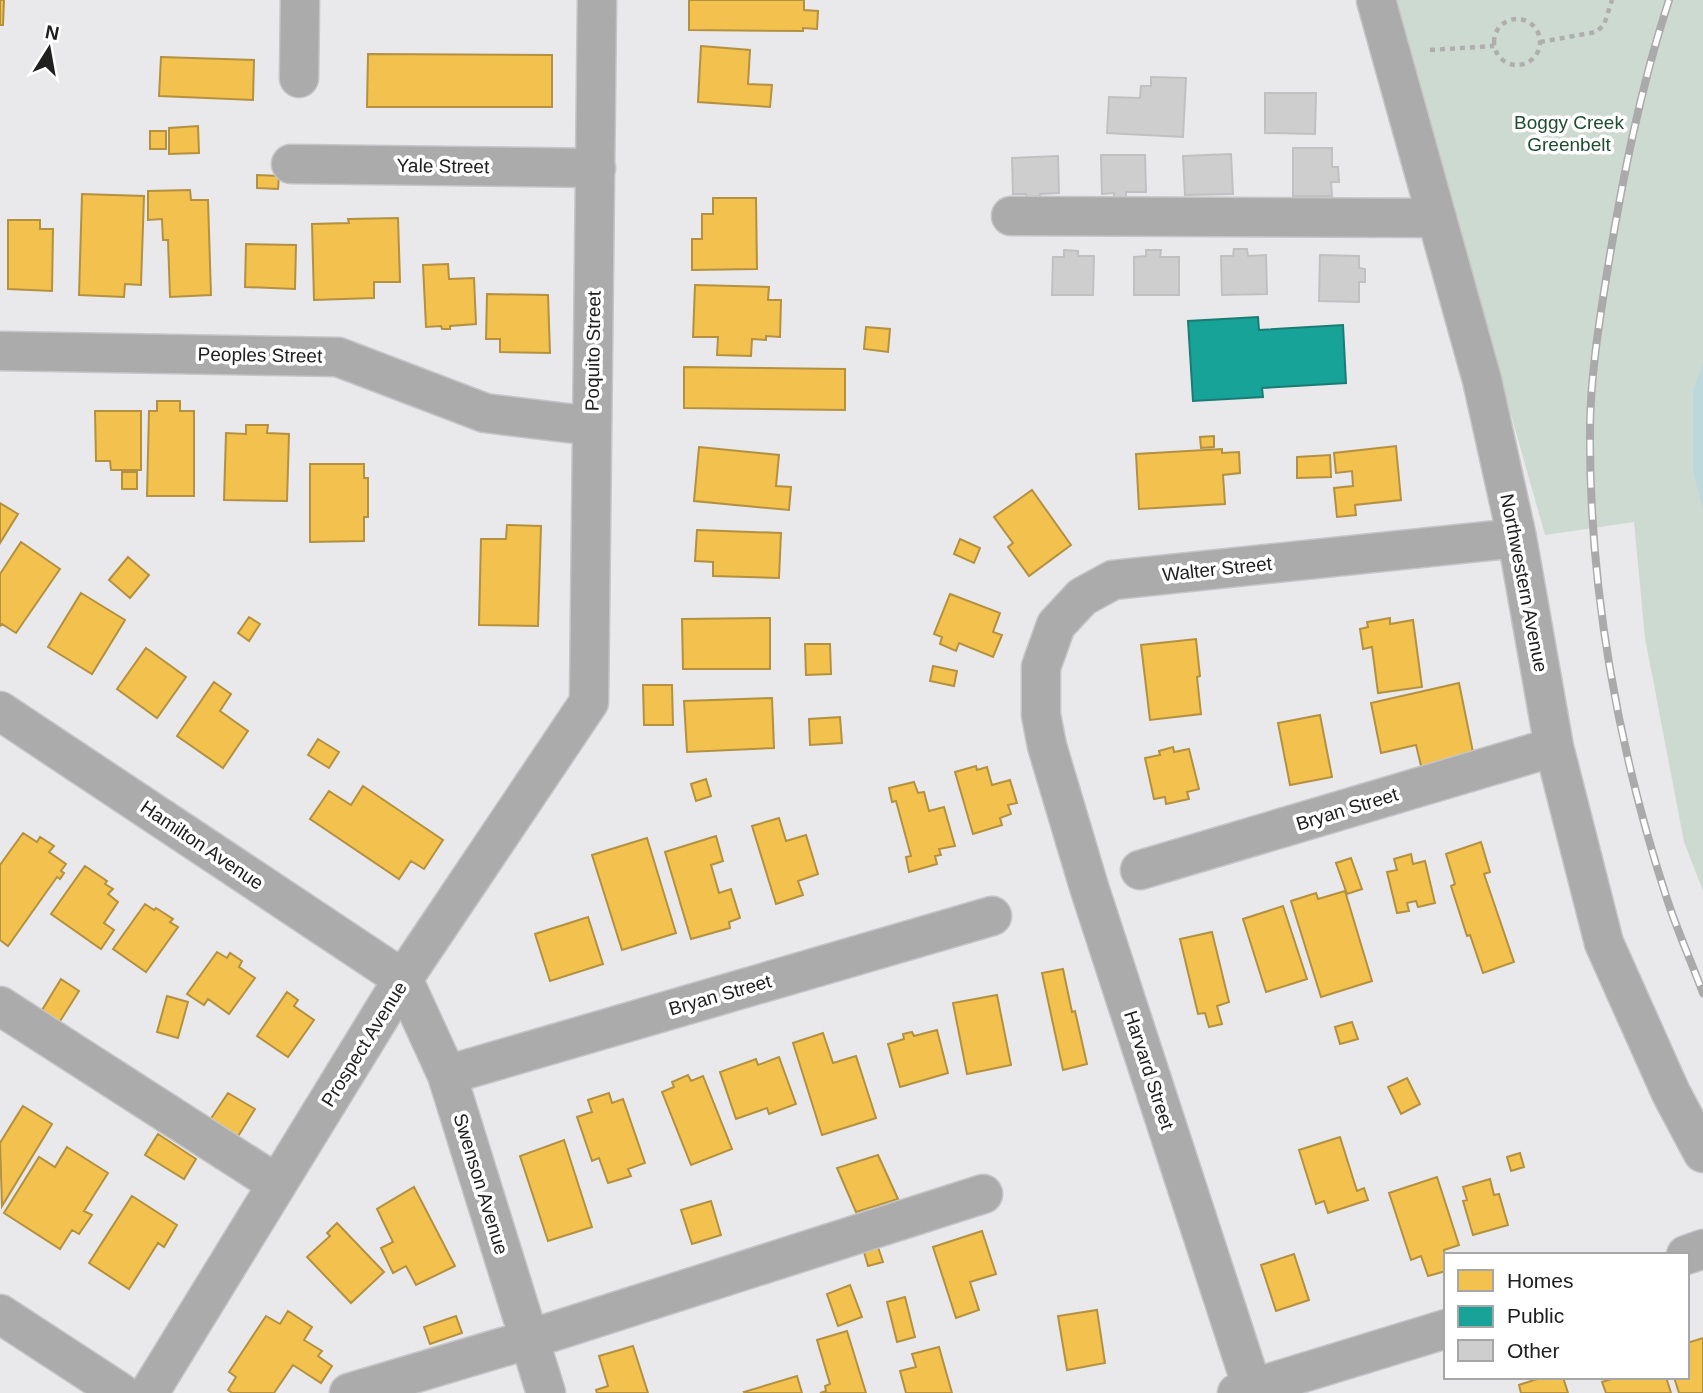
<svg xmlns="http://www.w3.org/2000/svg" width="1703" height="1393" viewBox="0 0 1703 1393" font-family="Helvetica,sans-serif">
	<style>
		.green { fill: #cddad1 }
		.water { fill: #bcd8db }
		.homes { fill: #f2c14e; stroke: #b39140; stroke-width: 2 }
		.public { fill: #17a398; stroke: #1a7c74; stroke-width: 2 }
		.building { fill: #cfcecf; stroke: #c1c0c1; stroke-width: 2 }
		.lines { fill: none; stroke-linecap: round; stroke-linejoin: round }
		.minor-casing { stroke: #c5c5c7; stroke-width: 41 }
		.path { stroke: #aeaeaf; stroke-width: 4.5; stroke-dasharray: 5 5; stroke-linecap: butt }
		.minor { stroke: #ababab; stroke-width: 38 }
		.rail-casing { stroke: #abaaab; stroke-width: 8 }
		.rail { stroke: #fff; stroke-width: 5; stroke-dasharray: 16; stroke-linecap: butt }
		.labels { text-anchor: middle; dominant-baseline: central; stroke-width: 7; stroke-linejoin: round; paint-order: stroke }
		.park-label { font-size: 19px; fill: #1e4d30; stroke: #fff }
		.street-label { font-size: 19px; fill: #202021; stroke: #fff }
	</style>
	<rect width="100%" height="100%" fill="#e9e9eb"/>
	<!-- green -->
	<path class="green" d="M1394,0H1703V891L1684,842L1645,638L1634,522L1545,535Z"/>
	<!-- water -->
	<path class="water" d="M1703,364V509L1693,471V390Z"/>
	<!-- homes -->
	<path class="homes" d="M0,0H4L3,25H0Z
		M689,0H804V10L818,11L817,29L803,28V31L689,30Z
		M701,46L750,50L748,84L772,85L770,107L698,102Z
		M368,54L552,55V107H367Z
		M161,57L254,60L253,100L159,96Z
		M198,126L199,153L169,154V128Z
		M150,131H166V149H150Z
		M257,175L279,176L278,189L257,188Z
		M190,190L191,200H208L211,295L170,297L168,240H163L162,219L148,220V191Z
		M82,194L144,196L141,285L125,284L124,297L79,295Z
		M713,198H756L757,269L692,270V239H702V214H713Z
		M398,218L400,282H374V298L314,300L312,224L349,223L348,219Z
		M8,220H40V229H53L52,291L8,289Z
		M246,244L296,245L295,289L245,287Z
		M448,264L449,279L474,278L476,324L450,326V329H442L441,326L426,327L423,265Z
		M695,285L769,287L768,300H781L780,337L766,336V340L752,339L751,356L717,355L718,337H693Z
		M487,294L548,295L550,353L500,352V339H486Z
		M866,327L890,329L888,352L864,349Z
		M684,367L845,369V410L684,408Z
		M157,401H180V411H194V496H147L149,411H157Z
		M95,411H141V470H111L110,461H96Z
		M246,425H268L267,433L289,434L287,501L224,500L226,433L246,434Z
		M1214,436V447L1201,448L1200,437Z
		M1396,446L1401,500L1355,505L1356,515L1337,517L1334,488L1353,486L1352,471L1336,473L1334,453Z
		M699,447L779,455L776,486L791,487L789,510L694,501Z
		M1222,449V453L1239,452L1240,473L1223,475L1225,504L1139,509L1136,454Z
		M1330,455L1331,477L1297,478V457Z
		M310,464H364V478H368V517H364V541L310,542Z
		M122,472H137V489H122Z
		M1032,490L1071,545L1029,576L1008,547L1013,543L994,517Z
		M0,503L18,514L0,543Z
		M507,525L541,526L538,626L479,625L481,539H506Z
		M697,530L781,533L779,578L713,576V562L695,561Z
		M960,539L980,548L974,563L954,554Z
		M21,542L60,569L16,633L2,624L0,626V574Z
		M128,557L149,575L130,598L109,580Z
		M81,593L125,620L92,674L48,647Z
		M950,594L1000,613L993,632L1002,635L993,657L959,643L956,651L940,644L942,637L934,634Z
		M249,617L260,624L249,641L238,633Z
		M770,618V669H683L682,619Z
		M1390,618V624L1413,620L1422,687L1378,693L1372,647L1363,649L1360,629L1368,627L1367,622Z
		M1196,639L1200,676L1197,677L1201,714L1150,720L1141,645Z
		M805,644H830L831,674L806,675Z
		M146,648L186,677L157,718L117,689Z
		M933,666L957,671L954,686L930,681Z
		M214,682L231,694L220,711L248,731L223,768L177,736Z
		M1459,683L1476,767L1424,778L1416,745L1381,753L1371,703Z
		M643,685H672L673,725H644Z
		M772,698L774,748L687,752L684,701Z
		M1320,715L1332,777L1290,785L1278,723Z
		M840,717L842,743L810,745L809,719Z
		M318,739L339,752L329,768L308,755Z
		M1173,747L1174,752L1189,749L1199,789L1187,792L1189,799L1166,804L1165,797L1154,799L1145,758L1160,755L1159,751Z
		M976,766L977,770L987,767L992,785L1010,780L1017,803L1008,805L1011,814L1000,818L1002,825L973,834L955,772Z
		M706,779L711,796L696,801L691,784Z
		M914,782L918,793L924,792L929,811L944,807L955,846L939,849L941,855L935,856L937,864L909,872L906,857L911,856L896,801L892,802L889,788Z
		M363,786L443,840L424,869L411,861L399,879L310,819L329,791L351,805Z
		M779,818L786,841L806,835L818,874L798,881L803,895L776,904L752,826Z
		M23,833L37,842L40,837L54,846L49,852L66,864L61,871L64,873L60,879L57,877L8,946L0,940V865Z
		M716,836L723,861L711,865L719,893L731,889L740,918L729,922L730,928L691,939L665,852Z
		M647,838L676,933L622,950L592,855Z
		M1481,842L1490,872L1484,874L1514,962L1483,973L1470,935L1467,936L1451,886L1455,884L1446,854Z
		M1411,854L1413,864L1425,861L1435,903L1418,907L1416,901L1407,903L1409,911L1397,913L1387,872L1397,870L1394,859Z
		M1351,858L1362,889L1347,894L1336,863Z
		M85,866L107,881L105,884L113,889L108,894L118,902L104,923L114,930L101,949L51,914Z
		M1345,891L1372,981L1321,997L1291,901L1316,893L1318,899Z
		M145,904L154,910L156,908L173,919L170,922L178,927L146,972L113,949Z
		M1283,906L1307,979L1266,992L1243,919Z
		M588,917L603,964L550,981L535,934Z
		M1212,932L1229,1002L1217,1006L1222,1024L1209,1027L1205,1013L1198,1014L1180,939Z
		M217,952L227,958L230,953L242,961L239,967L255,978L229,1014L208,999L204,1005L187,994Z
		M1063,969L1072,1012L1075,1011L1087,1064L1063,1070L1042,973Z
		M61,979L79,991L57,1026L39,1015Z
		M287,992L298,1000L294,1006L314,1020L288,1057L257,1036Z
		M997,995L1011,1065L967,1074L953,1003Z
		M167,996L188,1002L178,1038L157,1032Z
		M1352,1022L1358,1039L1340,1044L1335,1027Z
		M937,1030L948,1073L900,1087L888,1044L904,1039L903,1034L912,1032L914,1036Z
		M823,1033L833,1063L856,1056L876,1118L822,1135L793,1043Z
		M779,1057L796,1104L769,1114L767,1108L736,1119L720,1072L756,1059L758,1065Z
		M688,1075L691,1081L703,1076L732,1149L691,1165L662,1092L674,1087L672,1082Z
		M1407,1078L1420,1104L1401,1114L1388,1087Z
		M228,1093L255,1109L235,1141L208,1123Z
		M609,1093L612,1103L623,1099L645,1163L628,1169L631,1176L608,1183L599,1158L592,1161L577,1117L592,1112L588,1100Z
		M23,1106L52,1124L2,1206L0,1143Z
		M158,1134L196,1159L184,1179L145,1155Z
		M1340,1137L1357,1191L1364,1188L1368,1200L1328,1213L1324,1201L1316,1204L1299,1150Z
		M564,1140L592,1227L548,1241L520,1156Z
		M67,1147L108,1173L84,1211L92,1215L79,1234L72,1230L60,1249L4,1213L39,1157L55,1167Z
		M1520,1153L1524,1167L1511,1171L1507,1157Z
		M878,1155L898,1199L856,1212L837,1168Z
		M1437,1177L1459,1245L1444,1250L1446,1271L1428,1276L1421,1256L1411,1260L1389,1193Z
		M1490,1179L1494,1195L1499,1194L1508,1225L1473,1235L1463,1201L1467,1200L1463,1187Z
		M414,1187L455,1266L416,1285L406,1266L393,1273L381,1248L393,1242L377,1209Z
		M132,1196L177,1225L164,1247L158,1243L129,1289L89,1263Z
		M711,1201L721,1235L692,1244L681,1210Z
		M337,1223L384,1272L351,1303L307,1257L330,1236L327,1233Z
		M982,1231L996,1274L970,1282L979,1310L956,1318L933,1247Z
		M878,1247L883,1262L868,1266L864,1252Z
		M1294,1254L1309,1300L1276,1311L1261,1265Z
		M850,1285L862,1317L838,1326L827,1294Z
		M905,1297L915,1337L897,1342L887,1302Z
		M1097,1310L1105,1363L1067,1370L1058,1316Z
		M288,1311L312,1327L304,1340L322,1351L318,1356L332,1366L321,1383L293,1365L274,1393H232L228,1390L236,1377L229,1372L266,1316L280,1324Z
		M456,1316L462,1333L430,1344L424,1327Z
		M847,1331L866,1393H820L826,1391L825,1386L830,1384L817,1340Z
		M1703,1338V1393H1679L1674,1377H1687V1343Z
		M633,1346L648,1393H597L596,1390L608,1386L599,1356Z
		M939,1347L952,1393H906L900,1371L916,1367L912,1354Z
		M797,1376L802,1393H745L744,1392Z
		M1543,1377H1563L1568,1393H1521L1519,1385Z
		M1618,1377H1666L1671,1393H1606L1602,1382Z"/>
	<!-- public -->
	<path class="public" d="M1258,317L1259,330L1343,325L1346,383L1262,388L1263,397L1193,401L1188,321Z"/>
	<!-- building -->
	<path class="building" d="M1151,77L1186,78L1183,137L1107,133L1109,97L1140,98L1141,86H1151Z
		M1265,93H1316L1315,134L1265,133Z
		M1293,148H1332V167H1338L1339,182H1331L1332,196H1293Z
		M1231,154L1233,194L1185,195L1183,156Z
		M1101,155H1145L1146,192H1126V198H1114V193L1102,194Z
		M1058,156L1059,193L1040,194V200L1026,201V194H1013L1012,158Z
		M1234,249H1247L1248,256L1266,255L1267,294L1222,295L1221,256H1233Z
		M1064,250L1078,251V256H1094L1093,295H1052L1053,257H1064Z
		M1146,250H1161L1160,257H1179V295H1134V257L1146,256Z
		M1320,255L1359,256V268L1365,269V282H1359V302L1319,301Z"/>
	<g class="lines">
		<!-- minor casing -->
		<g class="minor-casing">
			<path id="minor" d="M1376,0L1482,380L1517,538L1554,747L1604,943L1671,1093L1703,1153
				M299,78L300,0
				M291,164L596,168
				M1011,216L1437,218
				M0,351L338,357L485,413L592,426
				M0,711L403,979L447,1075L546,1393
				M1140,870L1554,747
				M0,1006L277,1184
				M447,1075L992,916
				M1686,1255L1703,1249
				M0,1314L121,1393
				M149,1393L403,979L589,702L597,0
				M349,1393L530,1339L983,1194
				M1237,1393L1446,1329
				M1254,1393L1089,887L1047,746L1041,715V667L1056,625L1082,597L1113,580L1517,538"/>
		</g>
		<!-- path -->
		<path class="path" d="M1494 42a23 23 0 1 1 46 0a23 23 0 1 1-46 0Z
			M1540,42L1596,32L1604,25L1612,0
			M1430,50L1494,46"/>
		<!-- minor -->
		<use href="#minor" class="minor"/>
		<!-- rail casing -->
		<g class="rail-casing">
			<path id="rail" d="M1669,0C1640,89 1622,181 1607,273C1599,323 1590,380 1590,431C1589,588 1618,749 1667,899C1677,930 1691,961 1703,993"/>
		</g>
		<!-- rail -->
		<use href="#rail" class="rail"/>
	</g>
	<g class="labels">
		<!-- park labels -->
		<g class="park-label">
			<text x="1569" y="122">Boggy Creek<tspan x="1569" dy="22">Greenbelt</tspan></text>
		</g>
		<!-- street labels -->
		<g class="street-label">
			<text transform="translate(443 166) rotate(1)">Yale Street</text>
			<text transform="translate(593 351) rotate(-89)">Poquito Street</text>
			<text transform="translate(260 355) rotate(1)">Peoples Street</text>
			<text transform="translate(1217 569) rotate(-6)">Walter Street</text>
			<text transform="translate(1524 583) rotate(79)">Northwestern Avenue</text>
			<text transform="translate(1347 809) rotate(-17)">Bryan Street</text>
			<text transform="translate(202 845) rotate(34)">Hamilton Avenue</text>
			<text transform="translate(720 995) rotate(-16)">Bryan Street</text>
			<text transform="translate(364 1044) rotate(-58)">Prospect Avenue</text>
			<text transform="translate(1149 1070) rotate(72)">Harvard Street</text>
			<text transform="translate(481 1184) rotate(73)">Swenson Avenue</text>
		</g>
	</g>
	<!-- legend -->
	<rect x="1444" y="1253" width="245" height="126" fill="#ffffff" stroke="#a6a6a6" stroke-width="2"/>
	<rect x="1458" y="1270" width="35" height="21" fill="#f2c14e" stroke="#a6a6a6" stroke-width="2"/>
	<text x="1507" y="1288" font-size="21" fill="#202021">Homes</text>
	<rect x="1458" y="1306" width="35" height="21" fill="#17a398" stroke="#a6a6a6" stroke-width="2"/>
	<text x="1507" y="1323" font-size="21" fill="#202021">Public</text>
	<rect x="1458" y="1340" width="35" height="21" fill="#cfcecf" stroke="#a6a6a6" stroke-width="2"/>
	<text x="1507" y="1358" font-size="21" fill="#202021">Other</text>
	<!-- north arrow -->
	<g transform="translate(49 49) rotate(11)" stroke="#ffffff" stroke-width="5" paint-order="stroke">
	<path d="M0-5L12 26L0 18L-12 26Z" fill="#202021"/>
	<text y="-10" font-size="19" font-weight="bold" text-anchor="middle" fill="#202021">N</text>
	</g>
</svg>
